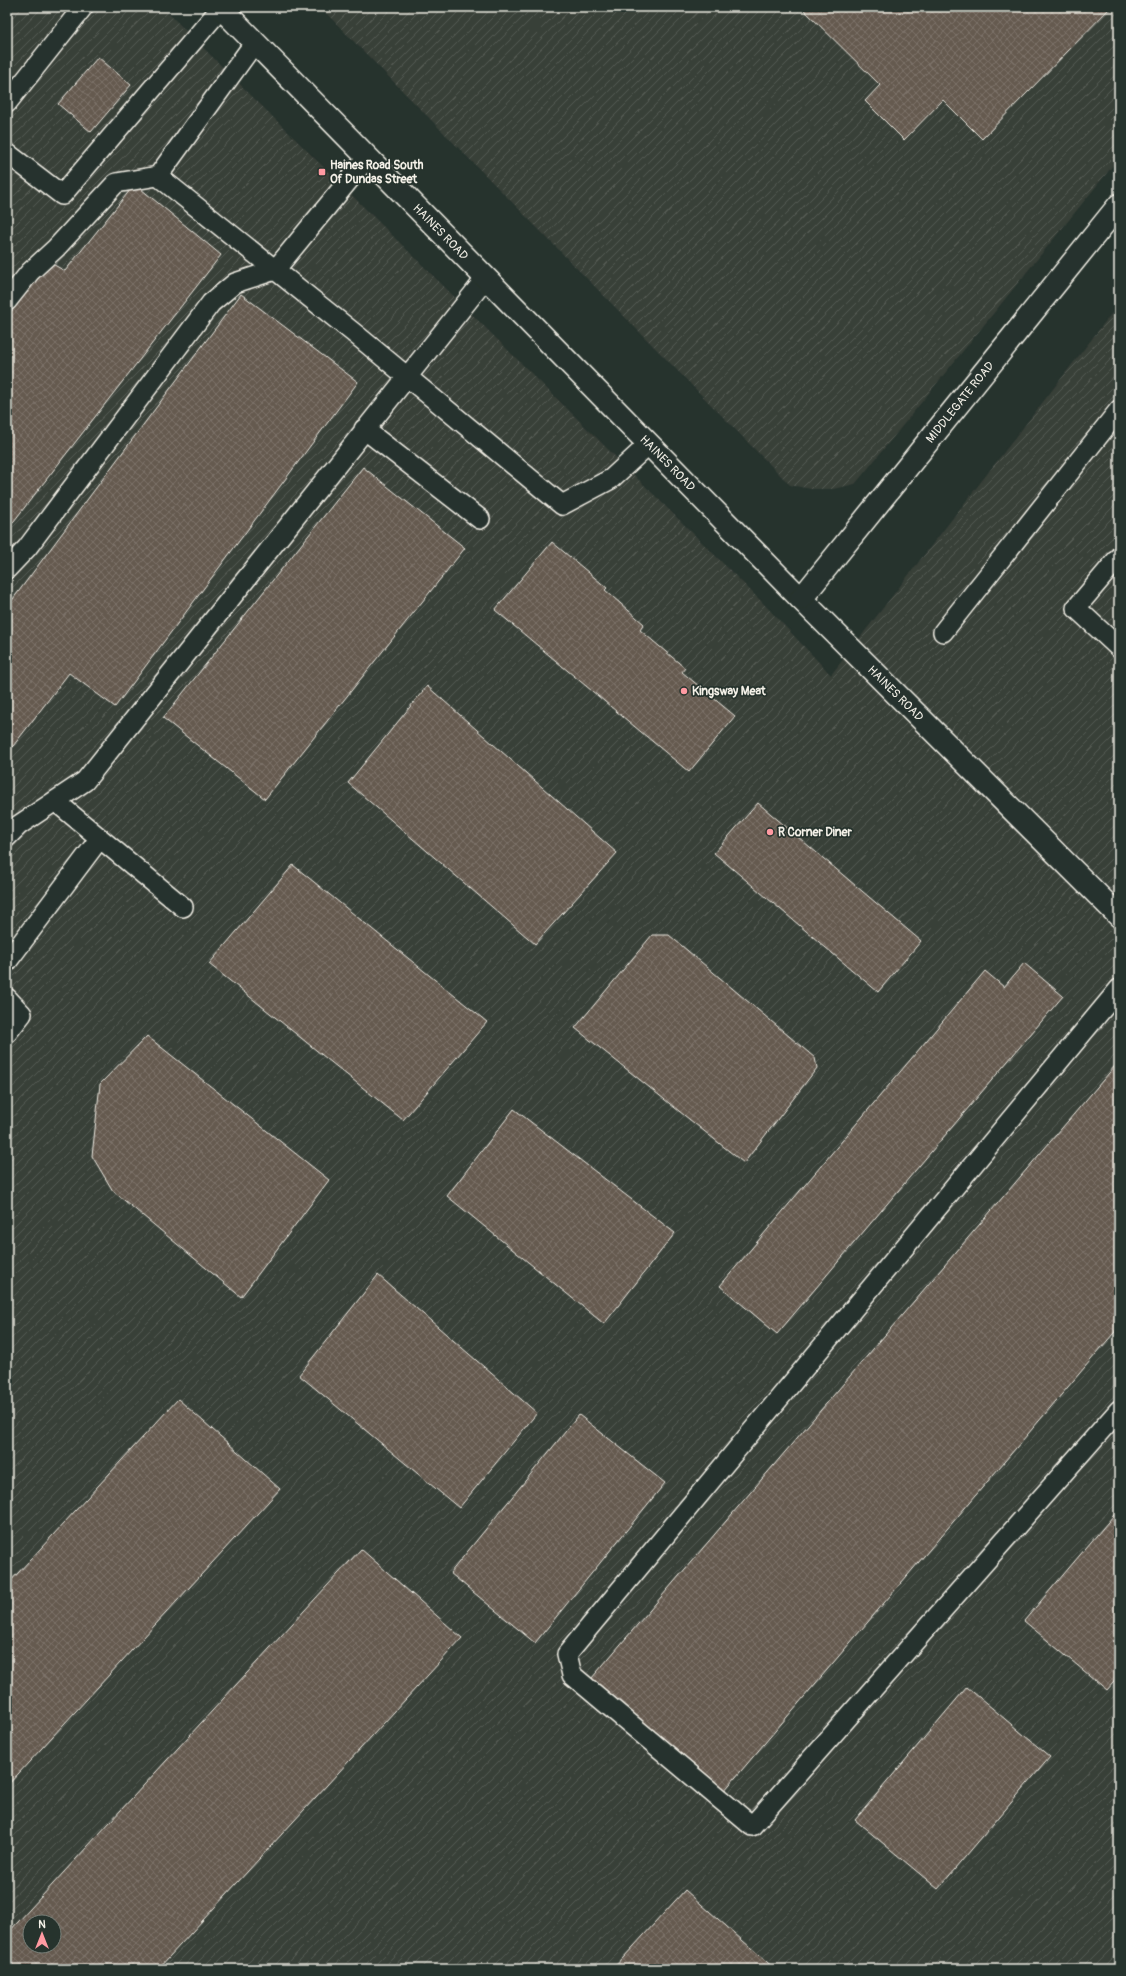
<svg xmlns="http://www.w3.org/2000/svg" width="1126" height="1976" viewBox="0 0 1126 1976" font-family="Pangolin,sans-serif">
	<style>
		.industrial { fill: url(#industrial-furrows); fill-rule: evenodd }
		.building { fill: url(#building-cross-hatch); stroke: #f4f1e8; fill-rule: evenodd }
		.lines { fill: none; stroke-linecap: round; stroke-linejoin: round }
		.lane-casing { stroke: #f4f1e8; stroke-width: 22 }
		.street-casing { stroke: #f4f1e8; stroke-width: 25 }
		.lane { stroke: #26332d; stroke-width: 19 }
		.street { stroke: #26332d; stroke-width: 22 }
		.poi-dot { fill: #ff9aa2; stroke: #26332d; stroke-width: 1.5 }
		.labels { text-anchor: middle; dominant-baseline: central; stroke-width: 3.5; stroke-linejoin: round; paint-order: stroke }
		.poi-label { font-size: 12px; font-weight: bold; fill: #f4f1e8; stroke: #26332d; text-anchor: start }
		.street-label { font-size: 12px; fill: #f4f1e8; stroke: #26332d }
	</style>
	<defs>
		<pattern id="industrial-furrows" width="10" height="10" patternUnits="userSpaceOnUse"><rect width="10" height="10" fill="#393f38"/><path d="M-1 1l2-2M0 10L10 0M9 11l2-2" fill="none" stroke="#565b55"/></pattern>
		<pattern id="building-cross-hatch" width="8" height="8" patternUnits="userSpaceOnUse"><rect width="8" height="8" fill="#655a50"/><path d="M0 0l8 8M0 8l8-8" fill="none" stroke="#7c7269"/></pattern>
	</defs>
	<rect width="100%" height="100%" fill="#26332d"/>
	<filter id="ink" filterUnits="userSpaceOnUse"><feTurbulence type="fractalNoise" baseFrequency=".025" numOctaves="2"/><feDisplacementMap in="SourceGraphic" scale="8" xChannelSelector="R" yChannelSelector="G"/><feConvolveMatrix kernelMatrix="1 2 1 2 8 2 1 2 1" color-interpolation-filters="sRGB"/></filter>
	<g filter="url(#ink)">
		<!-- industrial -->
		<path class="industrial" d="M7,7H162L761,601L831,675L1119,304V1969H7ZM30,1922H54V1946H30Z
			M320,7H1119V158L861,477L855,484L833,489H811L790,485Z"/>
		<!-- building -->
		<path class="building" d="M801,7H1111L982,139L943,100L904,140L865,101L880,85Z
			M98,57L131,85L91,132L58,104Z
			M135,184L221,255L7,530V311L47,261L65,271Z
			M7,231L12,235L7,242Z
			M241,294L358,382L115,707L69,673L7,754V607Z
			M363,467L465,548L265,799L163,718Z
			M552,542L607,588L605,590L644,624L640,630L685,668L682,672L735,716L689,772L495,610Z
			M427,686L617,853L535,944L348,783Z
			M758,803L921,941L878,992L714,853Z
			M293,865L487,1022L403,1120L209,964Z
			M652,935H669L815,1058L817,1068L744,1163L575,1028Z
			M1024,963L1063,996L777,1334L720,1286L985,971L1004,987Z
			M147,1036L329,1180L241,1297L113,1191L92,1156L100,1084Z
			M1115,1066L1119,1070V1327L724,1791L591,1679Z
			M514,1109L675,1233L604,1324L447,1196Z
			M378,1275L537,1413L459,1508L299,1375Z
			M178,1399L280,1489L7,1786V1585Z
			M579,1415L665,1483L535,1643L450,1573Z
			M1119,1509V1676L1107,1690L1024,1621Z
			M361,1549L462,1638L158,1969H7V1934ZM30,1922H54V1946H30Z
			M967,1687L1050,1757L938,1889L855,1820Z
			M685,1890L775,1969H613Z"/>
		<g class="lines">
			<!-- lane casing -->
			<g class="lane-casing">
				<path id="lane" d="M255,42L158,176L359,337L562,505L611,479L649,444
					M7,103L83,7
					M7,153L62,195L221,8
					M7,301L30,272L56,248L116,183L158,176
					M364,429L480,519
					M1119,557L1076,608L1119,648
					M7,569L27,548L211,303L235,283L275,270L367,158
					M943,632L1119,410
					M55,801L183,907
					M7,837L19,825L85,781L486,278
					M7,962L100,838
					M1119,989L567,1654L572,1675L752,1826L1119,1410
					M7,998L22,1014L7,1033"/>
			</g>
			<!-- street casing -->
			<g class="street-casing">
				<g id="street">
					<path id="s1" d="M220,7L801,599L1119,916"/>
					<path id="s2" d="M801,599L1119,205"/>
				</g>
			</g>
			<!-- lane -->
			<use href="#lane" class="lane"/>
			<!-- street -->
			<use href="#street" class="street"/>
		</g>
	</g>
	<!-- markers -->
	<g class="poi-dot">
		<rect x="318" y="168" width="8" height="8" rx="2"/>
		<circle cx="684" cy="691" r="4"/>
		<circle cx="770" cy="832" r="4"/>
	</g>
	<g class="labels">
		<!-- poi labels -->
		<g class="poi-label">
			<text x="330" y="165">Haines Road South<tspan x="330" dy="14">Of Dundas Street</tspan></text>
			<text x="692" y="691">Kingsway Meat</text>
			<text x="778" y="832">R Corner Diner</text>
		</g>
		<!-- street labels -->
		<g class="street-label">
			<text stroke="none"><textPath href="#s1" startOffset="315">HAINES ROAD</textPath></text>
			<text stroke="none"><textPath href="#s2" startOffset="253">MIDDLEGATE ROAD</textPath></text>
			<text stroke="none"><textPath href="#s1" startOffset="639">HAINES ROAD</textPath></text>
			<text stroke="none"><textPath href="#s1" startOffset="963">HAINES ROAD</textPath></text>
		</g>
	</g>
	<!-- margin -->
	<rect width="1126" height="1976" fill="none" stroke="#26332d" stroke-width="24"/>
	<rect x="12" y="12" width="1102" height="1952" fill="none" stroke="#f4f1e8" stroke-width="1.5" filter="url(#ink)"/>
	<!-- north arrow -->
	<g transform="translate(42 1934)"><circle r="19" fill="#26332d" stroke="#787f78"/>
	<path d="M0-3L7 15L0 10L-7 15Z" fill="#ff9aa2"/>
	<text y="-6" font-size="11" font-weight="bold" text-anchor="middle" fill="#f4f1e8">N</text>
	</g>
</svg>
